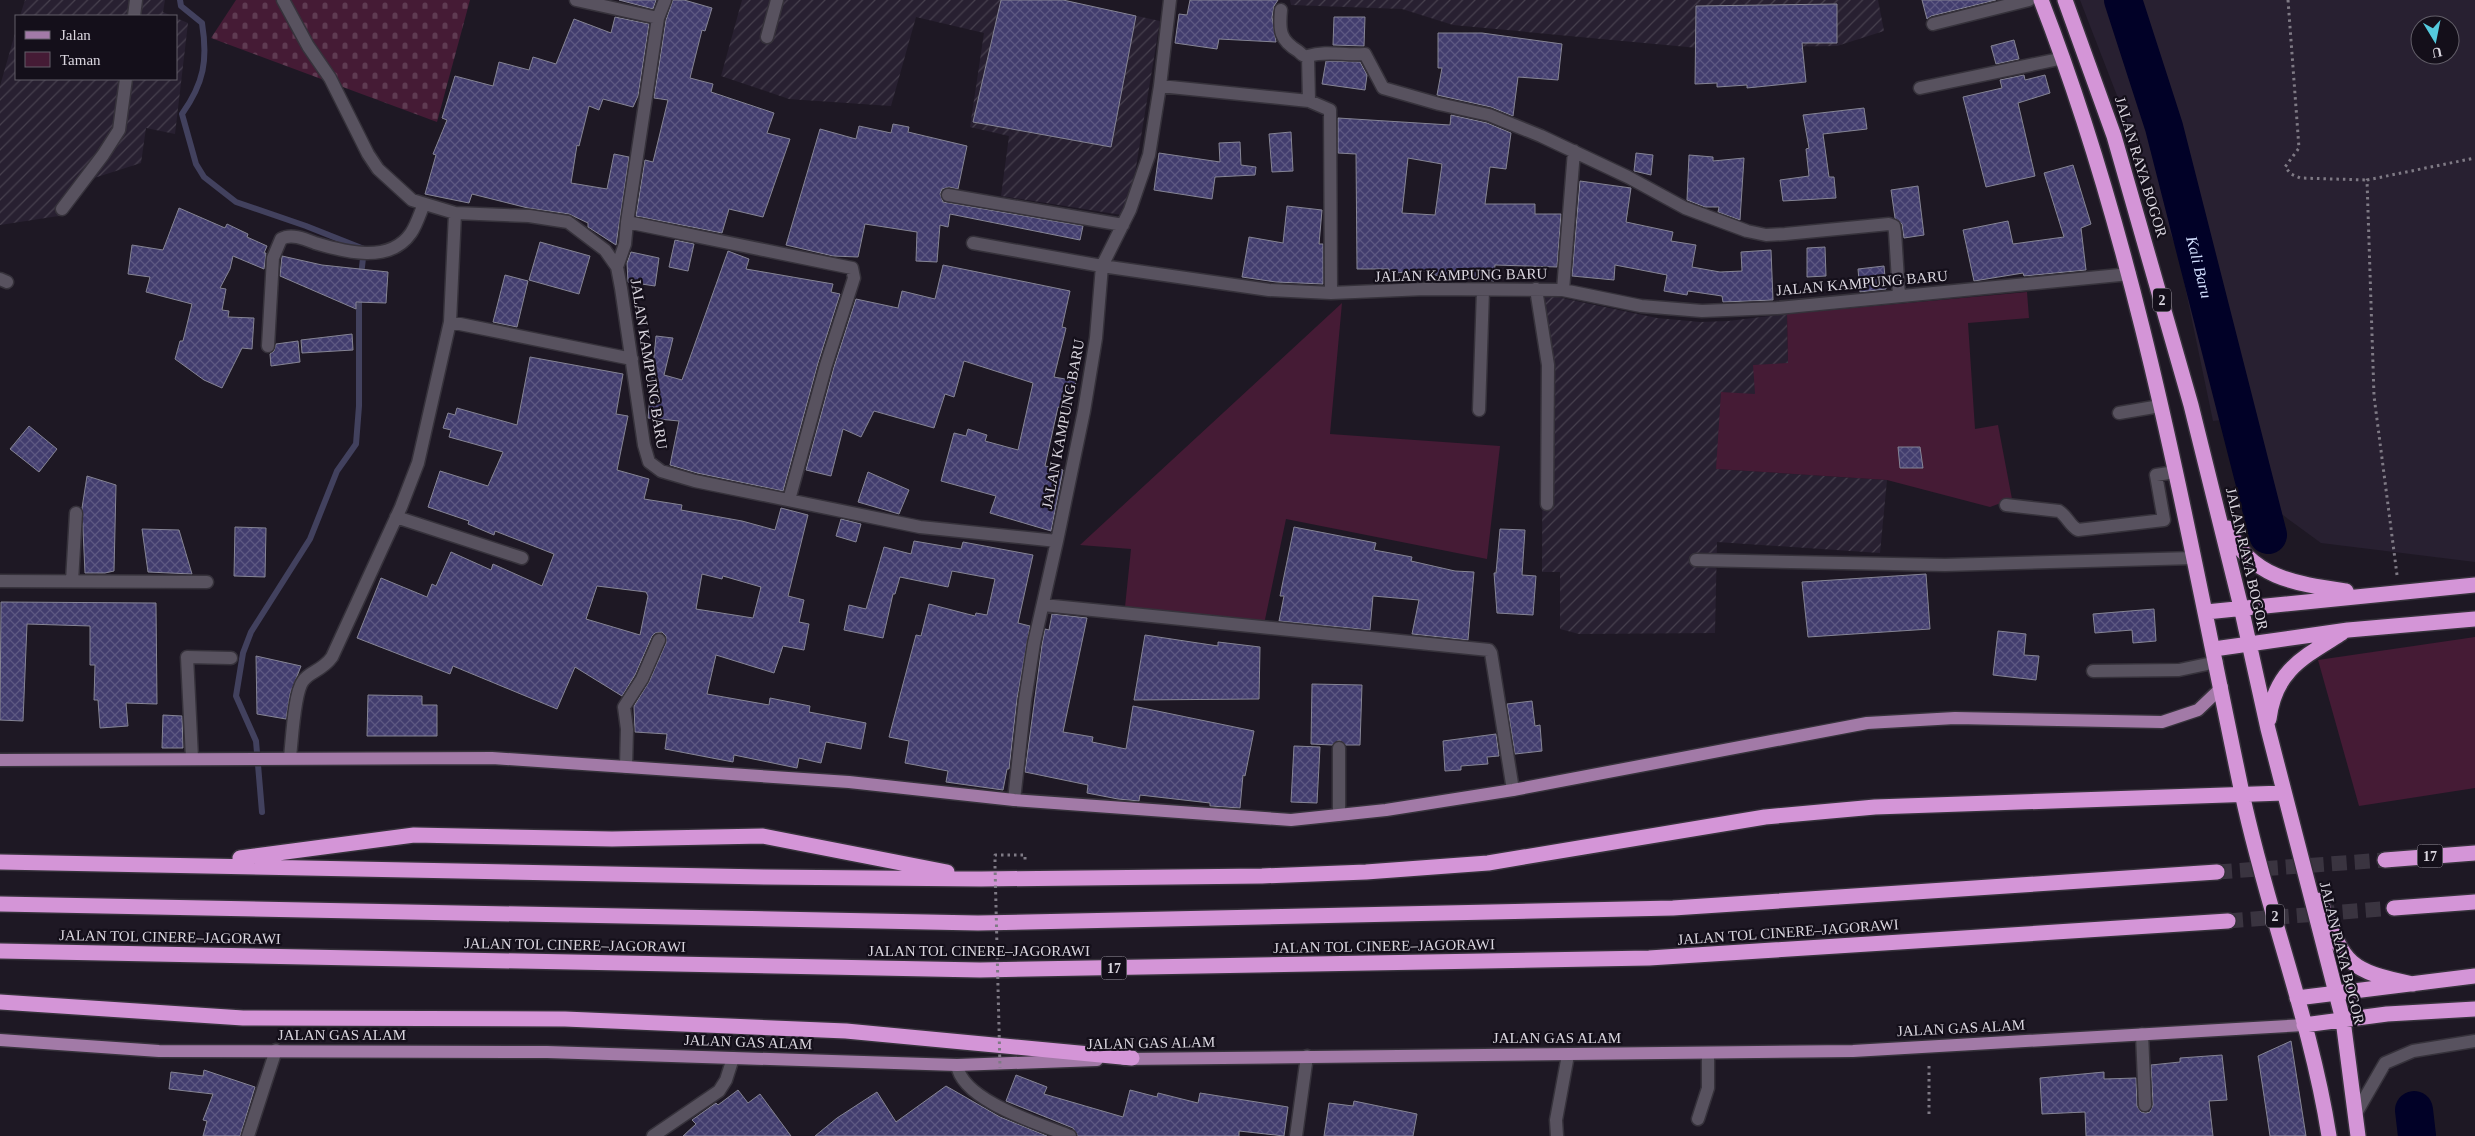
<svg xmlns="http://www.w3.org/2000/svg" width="2475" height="1136" viewBox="0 0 2475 1136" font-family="'Times New Roman',serif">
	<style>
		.built { fill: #282031; fill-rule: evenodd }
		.industrial { fill: url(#industrial-furrows) }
		.green { fill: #451b35 }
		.cemetery { fill: url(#cemetery-stones) }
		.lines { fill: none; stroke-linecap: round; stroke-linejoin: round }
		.stream { stroke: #42415e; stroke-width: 6 }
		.river { stroke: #010127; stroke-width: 38 }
		.building { fill: url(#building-cross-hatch); stroke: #858494; fill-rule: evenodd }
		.highway-tunnel { stroke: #3a3440; stroke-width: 15; stroke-dasharray: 15 8; stroke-linecap: butt }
		.minor-casing { stroke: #36323b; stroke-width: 15 }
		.major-casing { stroke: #36323b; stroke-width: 15 }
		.highway-casing { stroke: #36323b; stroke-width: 18 }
		.path { stroke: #7f7a85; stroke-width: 3; stroke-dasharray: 2.5 4; stroke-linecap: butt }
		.minor { stroke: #58525f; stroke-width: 12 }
		.major { stroke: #a27aa7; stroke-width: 12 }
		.highway { stroke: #d495d7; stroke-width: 15 }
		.path-bridge { stroke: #7f7a85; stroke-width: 3; stroke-dasharray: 2.5 4; stroke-linecap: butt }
		.labels { text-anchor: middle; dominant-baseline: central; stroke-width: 4.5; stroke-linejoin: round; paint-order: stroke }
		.shield { fill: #140f1a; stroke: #9f9aa4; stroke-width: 1 }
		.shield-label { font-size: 14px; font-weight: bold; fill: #dad6df }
		.street-label { font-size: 15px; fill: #dad6df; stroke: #140f1a }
		.water-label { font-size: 16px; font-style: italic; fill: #d2dffe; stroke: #140f1a }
	</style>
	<defs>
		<pattern id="industrial-furrows" width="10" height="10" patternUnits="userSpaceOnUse" patternTransform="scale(1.25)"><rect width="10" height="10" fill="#282031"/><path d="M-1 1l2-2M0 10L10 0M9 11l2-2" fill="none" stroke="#47404e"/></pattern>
		<pattern id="cemetery-stones" width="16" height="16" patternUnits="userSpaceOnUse" patternTransform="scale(1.25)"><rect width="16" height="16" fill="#451b35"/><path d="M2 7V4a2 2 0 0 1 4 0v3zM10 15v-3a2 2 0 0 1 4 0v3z" fill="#5f3b52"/></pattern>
		<pattern id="building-cross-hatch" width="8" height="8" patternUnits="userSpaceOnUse" patternTransform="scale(1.25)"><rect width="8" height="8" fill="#423d6e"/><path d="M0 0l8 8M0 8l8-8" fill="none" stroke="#5d5882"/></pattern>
	</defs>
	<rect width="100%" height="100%" fill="#1e1824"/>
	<!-- built -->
	<path class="built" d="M2080,0H2475V562L2321,543L2280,513L2254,416L2213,421L2178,253ZM2420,25H2450V55H2420Z"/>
	<!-- industrial -->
	<path class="industrial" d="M25,0H165L163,12L172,16H20Z
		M742,0H1063L1160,21L1128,216L1001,196L1009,136L970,127L984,33L916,17L891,106L789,99L721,76Z
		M1290,0H1878L1884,31L1837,46L1698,48L1453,25L1402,9L1291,5Z
		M176,18L188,23L175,134L146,128L141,163L94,178L65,215L0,225V86L16,30V79H176Z
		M1543,294L1657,318L1700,322L1728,321L1787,314L1788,363L1755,394L1716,469L1887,480L1880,553L1717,542L1715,633L1579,634L1560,629V572H1542Z"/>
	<!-- green -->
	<path class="green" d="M2027,292L2029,318L1968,323L1975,429L1998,425L2012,499L1990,507L1887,480L1716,469L1721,392L1755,394L1753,365L1788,363L1787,314Z
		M1342,303L1330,434L1500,446L1487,559L1286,519L1262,634L1125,607L1131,549L1080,545Z
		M2475,637V788L2359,806L2318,660Z"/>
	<!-- cemetery -->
	<path class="cemetery" d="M236,0H470L437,122L211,38Z"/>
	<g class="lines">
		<!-- stream -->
		<path class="stream" d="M180,0L181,6L202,23C208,60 204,83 182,114L196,164L204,177L236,202L306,226L364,249L361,276
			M262,812L256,741L236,696L243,653L251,632L310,539L337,471L356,444L359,406V296"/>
		<!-- river -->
		<g class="river">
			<path id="s1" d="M2123,0L2164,127L2268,535"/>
			<path d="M2414,1110L2417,1136"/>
		</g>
	</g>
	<!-- building -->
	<path class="building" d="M619,0H656L653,9Z
		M673,0H684L712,8L705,31L702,30L690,78L713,84L711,92L774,113L767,133L790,139L763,217L729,209L722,233L636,216L645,160L653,162L668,100L654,98L666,20Z
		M1001,0H1063L1136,16L1111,147L973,122Z
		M1190,0H1278L1274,6L1272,17L1276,42L1219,39L1217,49L1175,43L1179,14L1187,15Z
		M1922,0H1996L1931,16L1927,19Z
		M1837,4V43H1802L1806,82L1747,88V85L1717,87V83L1695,84L1696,6Z
		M615,17L649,24L638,96L633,107L603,99L599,110L589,106L579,146L577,145L571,183L607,189L614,154L629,157L616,245L588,227V223L569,214L528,208L472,194L469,203L425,194L436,155L433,154L447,120L442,118L455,76L493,86L499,62L529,70L533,57L556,64L574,19L611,33Z
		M1334,17H1365L1364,46L1333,45Z
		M1438,33H1482L1562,44L1558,80L1518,77L1513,116L1491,107L1437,95L1442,68H1438Z
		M2014,40L2019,59L1996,64L1991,46Z
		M1326,61L1360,62L1367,75L1365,90L1322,84Z
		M2024,75L2025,80L2045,75L2050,93L2018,103L2035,176L1986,187L1963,97L2002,88L2000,80Z
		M1864,108L1867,129L1823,134L1829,177H1834L1836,198L1783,201L1780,180L1809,176L1806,149L1809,148L1803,115Z
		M1451,115L1487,123L1511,133L1506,169L1490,167L1485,204H1535V214H1561L1557,267L1495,265L1494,281L1434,275L1435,271L1389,273V269H1357L1356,154L1338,153V118L1450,125ZM1408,158L1442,164L1435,215L1402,213Z
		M893,124L909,127L908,132L967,146L958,189L949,187L942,189L940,194L943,202L1083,226L1080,240L950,214L948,227L940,225L937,262L916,261L917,232L865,224L858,257L833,256L786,245L820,129L856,139L859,126L891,133Z
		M1291,132L1293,171L1272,172L1269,134Z
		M1240,142L1241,165L1256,167L1255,175L1215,177L1212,199L1154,190L1159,153L1220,162L1219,143Z
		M1636,153L1653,155L1651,175L1634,171Z
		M1689,155L1713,157V161L1744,158L1740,220L1718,212L1719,207H1705L1687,200Z
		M2073,165L2091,224L2081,228L2086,270L2024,276L2023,273L1974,281L1963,230L2008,221L2013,244L2064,237L2044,173Z
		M1580,181L1631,188L1626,222L1673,232L1671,241L1696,245L1692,267L1720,272L1742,271L1741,252L1771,250L1773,300L1723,302L1722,296L1688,291L1687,295L1664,291L1667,275L1615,265L1614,280L1572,276Z
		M1918,186L1924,235L1904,238L1902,224L1895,218L1891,190Z
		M1287,206L1322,210L1319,244H1323V284L1276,282L1242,277L1249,237L1283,243Z
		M179,208L225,228L227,224L248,234L247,237L267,246L264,253H266L264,269L233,256L230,269L220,288L226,289L222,310L229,311L228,317L254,318L252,349L242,348L222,388L204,380L175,359L180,341H183L192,304L146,292L150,277L128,274L132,245L163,250Z
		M675,240L694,244L688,271L669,267Z
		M540,242L590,256L579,294L529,280Z
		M1825,247L1826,276L1807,277V248Z
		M728,251L749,259L746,269L833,284L831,292L840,294L818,363L783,491L697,473L670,465L679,421L648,418L656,336L673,338L664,375L682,380Z
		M631,252L659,258L655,286L628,282L627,263Z
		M282,256L322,265L388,272L386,303L356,302V309L280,276Z
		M943,265L1070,291L1062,327L1066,328L1054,377L1076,381L1071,410L1058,407L1045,466L1063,470L1051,531L990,513L996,496L941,481L954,433L966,436L968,429L987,435L985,441L1018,450L1033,383L964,361L954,397L945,394L934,428L874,411L861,437L843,429L831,476L806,470L834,367L856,299L898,308L902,291L935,299Z
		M1884,266L1886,289L1860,292L1858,269Z
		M505,275L528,281L517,327L493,322Z
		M352,334L353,350L302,353L301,340Z
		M298,341L300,362L271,366L270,354L274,351L276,344Z
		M530,357L623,374L616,414L628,416L617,470L649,479L644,499L682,505L681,510L742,521L775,530L781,508L808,515L788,596L804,600L799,622L809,624L804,650L783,646L774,673L716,655L707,694L769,705L770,698L810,706L809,712L866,723L861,749L826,742L821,763L799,758L797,768L734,755L733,762L665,749L667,734L635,732L634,706L649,682L666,643V636L662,632L655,633L652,636L635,675L622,696L575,667L557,709L453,666L450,674L357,638L381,578L427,597L432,584L436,586L451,552L491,570L493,564L542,586L554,554L495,531L494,535L468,524L469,521L428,507L440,471L488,486L503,452L449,437L451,430L443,428L448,413L455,415L457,408L517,425ZM702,574L722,579L723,576L761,587L753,618L696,609ZM597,586L646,592L648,596L640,635L586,619Z
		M29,426L57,449L39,472L10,449Z
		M1898,447H1920L1923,468H1900Z
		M868,472L909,490L899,514L858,502Z
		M87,476L116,485L114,571L105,573H85L82,508Z
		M841,519L861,524L856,542L836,536Z
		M235,527L266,528L265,577L234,576Z
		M1294,527L1376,543L1374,550L1412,557L1411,561L1455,571L1474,572L1468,640L1412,634L1419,600L1373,596L1370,630L1279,621L1284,596H1280Z
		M142,529L179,530L192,574L148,572Z
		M1500,529L1525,530L1522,575L1536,576L1533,615L1497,613L1494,573H1496Z
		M914,541L961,549L963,542L1033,555L1018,623L1030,626L1017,699L1009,769H1007L1003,790L946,782L948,771L905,763L909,741L889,737L916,635L921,636L929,604L975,616L976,613L987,615L995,579L952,571L948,587L900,577L895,594H893L883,638L844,630L849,605L866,609L884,547L911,554Z
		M1926,574L1930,629L1808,637L1802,582Z
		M1,602L156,603L157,704L126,703L128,726L100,728L98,700H94L95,665H90V626L27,624L23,721L0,720Z
		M2154,609L2156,641L2133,643L2132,630L2095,633L2093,614Z
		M1052,614L1087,618L1063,732L1093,737L1092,742L1126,749L1133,706L1254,731L1245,776L1243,775L1240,808L1210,806V803L1140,795L1139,801L1118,799L1087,793L1088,785L1025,772L1042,645L1045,629L1049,630Z
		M1998,631L2026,634L2024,655L2039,656L2036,680L1993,675Z
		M1145,635L1218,646V642L1260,647L1259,699L1134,700Z
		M256,656L301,666L290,694L286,719L257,714Z
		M1312,684L1362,685L1360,745H1346L1339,740L1332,745L1311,744Z
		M368,695L422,696V705H437V736H367Z
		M1532,701L1535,726L1540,725L1542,751L1515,754L1507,704Z
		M163,715L182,716L183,748H162Z
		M1496,734L1499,756L1487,757L1488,764L1461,766V770L1445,771L1443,741Z
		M1294,746L1320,747L1317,803L1291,802Z
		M2291,1041L2306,1136H2270L2258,1056Z
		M2222,1055L2227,1100L2209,1101L2213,1136H2086L2085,1112L2042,1114L2040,1078L2104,1072V1079L2136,1078L2137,1106L2141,1112L2146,1113L2150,1112L2153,1105L2151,1065L2180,1062V1058Z
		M204,1070L255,1087L240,1136H203L207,1121L203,1120L213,1094L169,1089L171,1072L203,1076Z
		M1016,1075L1047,1087L1044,1094L1123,1117L1130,1090L1157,1097L1158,1093L1198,1103L1200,1093L1288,1107L1284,1136L1239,1131V1136H1078L1073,1128L1006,1101Z
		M946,1086L1000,1117L1047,1136H815L837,1118L877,1092L896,1122Z
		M738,1090L748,1103L760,1094L791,1136H683L696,1124L692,1120L716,1103L718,1105Z
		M1354,1101L1417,1114L1413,1136H1324L1329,1103L1353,1106Z"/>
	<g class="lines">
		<!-- highway-tunnel -->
		<path class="highway-tunnel" d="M2217,872L2385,860
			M2228,921L2394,908"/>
		<!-- minor casing -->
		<g class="minor-casing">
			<path id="minor" d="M283,0L308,46L330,78L368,154L378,169L412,200L455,213L529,216L568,222L605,250L617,267L621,288L644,445L649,462L661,471L695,481L920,527L1057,541L1084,411L1096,338L1102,266L1269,290L1331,293L1425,289L1563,290L1641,306L1702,311L1777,308L2130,274
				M576,0L658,18
				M1281,10C1279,31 1280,40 1298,51C1302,54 1303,57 1308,56
				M134,16L136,0
				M1933,24L2029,0
				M767,37L777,0
				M1160,86L1309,101L1330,110L1331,293
				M1920,88L2064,58
				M1309,101L1308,56C1327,50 1345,56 1365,54L1383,88L1439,104L1489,115L1541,136L1628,177L1685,208L1747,231L1766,235L1785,234L1889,224L1894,226L1895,232L1899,296
				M948,195L1123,225
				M62,209L103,155L119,130L126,79
				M627,222L852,268L854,278L826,365L789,500
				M973,243L1102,266L1130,210L1149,155L1160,86L1170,0
				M617,267L625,244L627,222L658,18L665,0
				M0,279L7,282
				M1536,289L1548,365L1547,504
				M1563,290L1574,151
				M450,322L632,359
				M268,346L273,258L281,239C291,233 305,239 315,243C345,252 390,264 411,233C417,224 420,213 424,204
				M1479,410L1483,290
				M2119,413L2160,406
				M2006,505L2059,511C2067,516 2070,526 2078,530L2164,520L2156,475L2175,472
				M396,517L522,558
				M1696,560L1945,565L2194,558
				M0,581L207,582
				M72,581L76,513
				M1043,605L1489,650L1491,653L1513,790
				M2093,671L2179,670L2217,662
				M290,757C292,741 294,693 303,681C310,671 322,671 332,657L401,507L418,463L450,322L455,213
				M192,758L187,657L231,658
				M626,767L627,729L624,707L642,679L659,640
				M1014,800L1025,700L1034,643L1057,541
				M1339,815V748
				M2142,1034L2145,1105
				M957,1065C962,1101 1040,1124 1070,1136
				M2355,1115L2385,1063L2413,1051L2475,1041
				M1698,1119L1708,1088V1053
				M248,1136L276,1050
				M653,1136L719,1091L726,1080L733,1058
				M1296,1136L1307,1056
				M1557,1136L1556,1120L1568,1055"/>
		</g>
		<!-- major casing -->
		<g class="major-casing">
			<path id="major" d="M0,760L492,758L849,782L1014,800L1291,820L1386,810L1513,790L1867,723L1955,718L2162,722L2198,710L2222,687
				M0,1040L159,1051L547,1052L957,1065L1097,1060
				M1124,1059L1853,1051L2304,1025"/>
		</g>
		<!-- highway casing -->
		<g class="highway-casing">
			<path id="highway" d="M2041,0C2140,255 2186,526 2242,793C2266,908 2311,1020 2329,1136
				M2065,0L2114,136L2191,405L2241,607L2268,729L2343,1020L2358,1136
				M2228,528C2250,578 2297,584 2346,591
				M2206,612L2475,585
				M2214,649L2348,630L2475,619
				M2269,719C2275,670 2304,657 2342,633
				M240,858L414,835L612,839L763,836L947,872
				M2385,860L2475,853
				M0,862L764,877L981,879L1262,876L1366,872L1488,863L1765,817L1875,807L2284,793
				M2320,900C2345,963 2344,970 2413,984
				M0,904L978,923L1673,908L2217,872
				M2394,908L2475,902
				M0,951L980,970L1649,958L2228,921
				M2297,998L2475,976
				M0,1002L243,1018L565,1019L846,1031L1132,1058
				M2304,1025L2387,1014L2475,1009"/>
		</g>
		<!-- path -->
		<path class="path" d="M2288,0L2299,148L2285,167L2291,174L2300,178L2367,180
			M2397,575L2374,396L2367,180L2475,158
			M995,862V855H1025V862
			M1929,1114V1062"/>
		<!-- minor -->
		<use href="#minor" class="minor"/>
		<!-- major -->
		<use href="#major" class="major"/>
		<!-- highway -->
		<use href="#highway" class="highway"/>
		<!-- path-bridge -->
		<path class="path-bridge" d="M995,866L1000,1068"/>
	</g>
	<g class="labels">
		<!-- shield labels -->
		<g class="shield">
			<rect x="2153" y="288.5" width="18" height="23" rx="4"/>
			<rect x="2417.5" y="844.5" width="25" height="23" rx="4"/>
			<rect x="2266" y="904.5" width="18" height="23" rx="4"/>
			<rect x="1101.5" y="956.5" width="25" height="23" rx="4"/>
		</g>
		<g class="shield-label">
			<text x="2162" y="300">2</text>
			<text x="2430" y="856">17</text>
			<text x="2275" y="916">2</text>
			<text x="1114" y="968">17</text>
		</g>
		<!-- street labels -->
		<g class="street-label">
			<text transform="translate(2141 167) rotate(73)">JALAN RAYA BOGOR</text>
			<text transform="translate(1461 275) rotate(-1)">JALAN KAMPUNG BARU</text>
			<text transform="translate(1862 283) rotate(-5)">JALAN KAMPUNG BARU</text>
			<text transform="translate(649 364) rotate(81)">JALAN KAMPUNG BARU</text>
			<text transform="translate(1063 424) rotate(-79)">JALAN KAMPUNG BARU</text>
			<text transform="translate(2247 559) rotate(77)">JALAN RAYA BOGOR</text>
			<text transform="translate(1788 932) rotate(-4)">JALAN TOL CINERE–JAGORAWI</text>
			<text transform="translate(170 937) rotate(1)">JALAN TOL CINERE–JAGORAWI</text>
			<text transform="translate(575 945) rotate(1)">JALAN TOL CINERE–JAGORAWI</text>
			<text transform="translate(1384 946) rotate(-1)">JALAN TOL CINERE–JAGORAWI</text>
			<text x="979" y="951">JALAN TOL CINERE–JAGORAWI</text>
			<text transform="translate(2342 953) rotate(76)">JALAN RAYA BOGOR</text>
			<text transform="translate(1961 1028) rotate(-3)">JALAN GAS ALAM</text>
			<text x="342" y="1035">JALAN GAS ALAM</text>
			<text x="1557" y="1038">JALAN GAS ALAM</text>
			<text transform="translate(748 1042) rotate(2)">JALAN GAS ALAM</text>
			<text transform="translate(1151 1043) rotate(-1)">JALAN GAS ALAM</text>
		</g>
		<!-- water labels -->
		<g class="water-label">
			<text stroke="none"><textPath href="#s1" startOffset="278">Kali Baru</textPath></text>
		</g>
	</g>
	<!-- legend -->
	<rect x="15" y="15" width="162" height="65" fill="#140f1a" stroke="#635f69"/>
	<rect x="25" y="31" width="25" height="8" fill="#a27aa7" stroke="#635f69"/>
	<text x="60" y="40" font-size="15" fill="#dad6df">Jalan</text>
	<rect x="25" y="52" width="25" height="15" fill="#451b35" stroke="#635f69"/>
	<text x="60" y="65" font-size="15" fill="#dad6df">Taman</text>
	<!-- north arrow -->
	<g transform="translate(2435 40) rotate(170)"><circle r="24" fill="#140f1a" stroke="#635f69"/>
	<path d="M0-4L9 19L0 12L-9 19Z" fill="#54cadd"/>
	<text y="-8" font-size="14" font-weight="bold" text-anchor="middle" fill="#dad6df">U</text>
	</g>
</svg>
